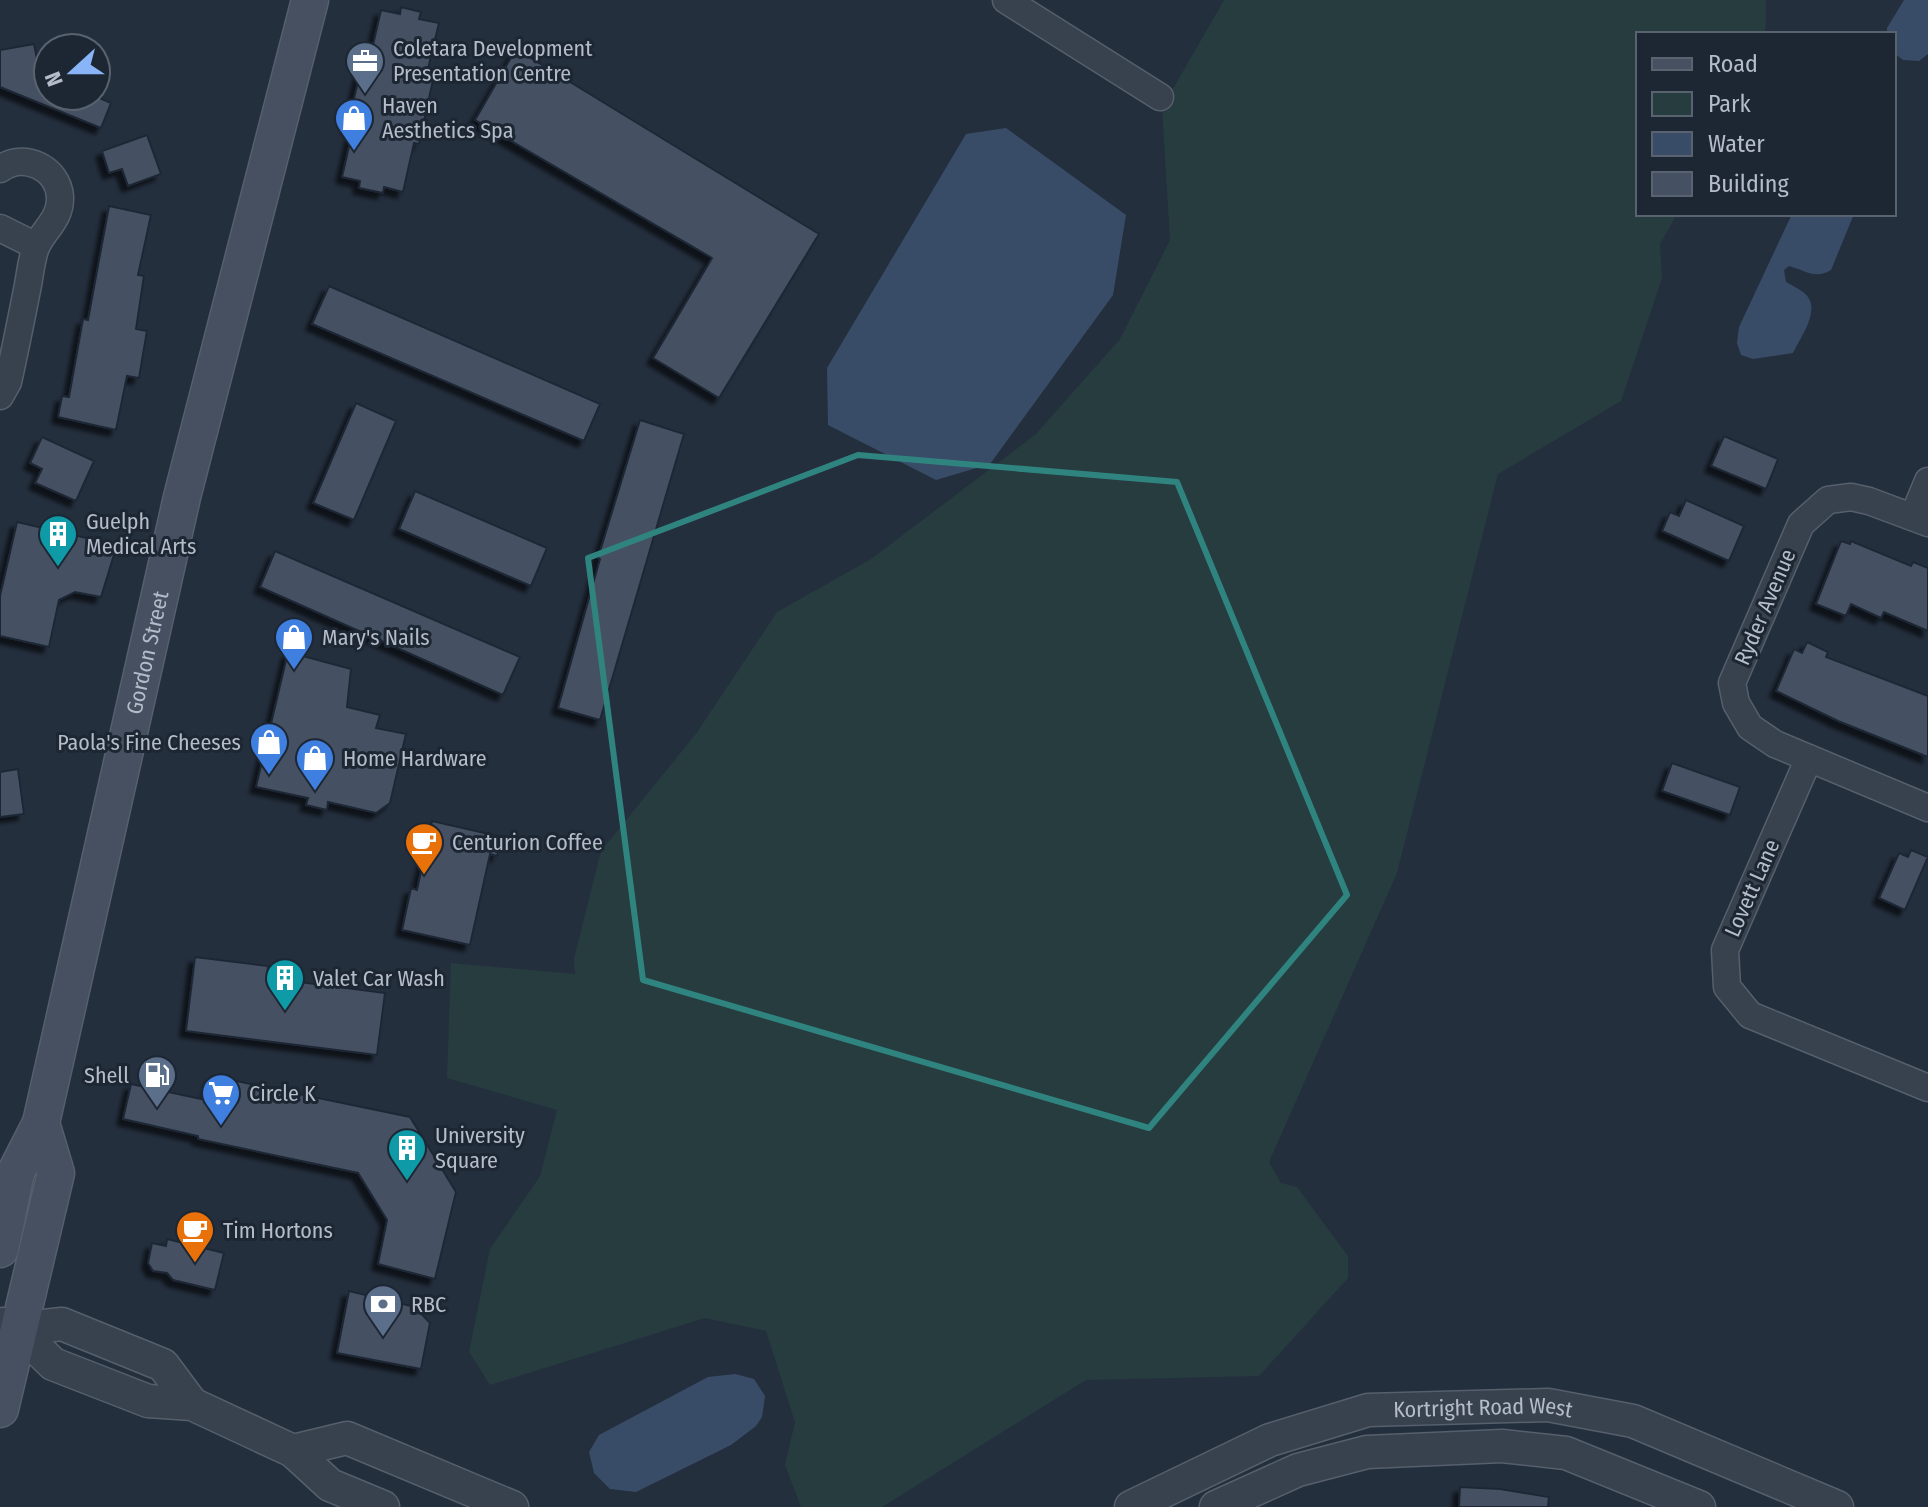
<svg xmlns="http://www.w3.org/2000/svg" width="1928" height="1507" viewBox="0 0 1928 1507" font-family="'Fira Sans Condensed',sans-serif">
	<style>
		.green { fill: #263c3f }
		.water { fill: #394c67 }
		.building { fill: #455162; stroke: #1f2835; stroke-width: 2; filter: url(#shadow) }
		.lines { fill: none; stroke-linecap: round; stroke-linejoin: round }
		.minor-casing { stroke: #565f6c; stroke-width: 29 }
		.tertiary-casing { stroke: #565f6c; stroke-width: 35 }
		.secondary-casing { stroke: #565f6c; stroke-width: 39 }
		.minor { stroke: #38414e; stroke-width: 26 }
		.tertiary { stroke: #38414e; stroke-width: 32 }
		.secondary { stroke: #465061; stroke-width: 36 }
		.marked { fill: none; stroke: #308480; stroke-width: 6; stroke-linejoin: round }
		.labels { text-anchor: middle; dominant-baseline: central; stroke-width: 6; stroke-linejoin: round; paint-order: stroke }
		.poi-label { font-size: 22px; fill: #b4bcc9; stroke: #1d2633; text-anchor: start }
		.street-label { font-size: 22px; fill: #b4bcc9; stroke: #1d2633 }
	</style>
	<defs>
		<filter id="shadow"><feDropShadow dx="-6" dy="6" stdDeviation="2" flood-color="#0009"/></filter>
	</defs>
	<rect width="100%" height="100%" fill="#242f3e"/>
	<!-- green -->
	<path class="green" d="M1224,0H1766V24L1764,34H1638V214H1677L1660,244L1662,278L1621,401L1498,474L1397,873L1269,1162L1281,1183L1297,1187L1348,1256V1278L1259,1376L1086,1380L882,1507H801L785,1465L795,1422L766,1331L705,1318L490,1385L469,1352L490,1249L540,1176L557,1110L447,1078L451,963L575,974L574,959L601,851L695,735L777,612L871,559L1035,435L1120,339L1170,240L1162,108Z"/>
	<!-- water -->
	<path class="water" d="M1904,0H1928V54L1919,61L1903,60L1894,53V34H1887V28Z
		M1006,128L1126,215L1113,295L990,464L936,480L828,425L827,368L966,134Z
		M1792,214H1854L1831,270C1815,280 1805,270 1789,266L1784,270L1786,282C1793,286 1804,291 1808,297C1819,313 1800,338 1793,353L1753,359L1741,355L1737,343L1739,327Z
		M735,1374L754,1379L765,1396L762,1417L756,1426L731,1445L636,1492L610,1489L594,1473L589,1452L599,1435L708,1377Z"/>
	<!-- building -->
	<path class="building" d="M401,7L421,12L419,19L439,23L428,69L435,71L419,144L414,143L403,192L384,187L383,193L359,188L360,181L342,177L353,129L347,127L364,57L370,58L381,10L400,14Z
		M34,44L44,96H95L111,103L101,128L0,87V50Z
		M516,49L819,234L719,398L653,358L712,258L475,120Z
		M147,135L161,174L128,186L122,169L109,173L102,151Z
		M109,206L151,215L138,275L144,276L136,329L147,331L139,378L127,376L116,430L58,417L62,396L69,397L83,319L88,320Z
		M329,286L600,404L584,441L312,324Z
		M356,403L396,421L354,520L313,503Z
		M640,420L684,434L600,720L558,708L600,559L598,558Z
		M1724,436L1778,459L1766,489L1711,466Z
		M42,437L94,461L76,501L35,483L42,469L30,463Z
		M415,491L547,548L531,586L399,529Z
		M1686,500L1744,526L1729,561L1662,531L1670,512L1679,516Z
		M17,522L117,545L101,597L75,592L59,600L49,647L0,636V596Z
		M1841,541L1850,544L1851,541L1911,566L1913,562L1928,568V631L1884,612L1881,618L1851,604L1846,616L1816,604Z
		M275,551L520,657L503,695L260,587Z
		M1807,642L1828,652L1826,657L1928,696V757L1838,721L1776,691L1794,649L1802,653Z
		M288,652L351,669L347,707L380,715L376,728L406,734L390,803L376,813L328,802L327,810L306,805L308,798L256,787Z
		M1672,763L1740,787L1730,815L1662,791Z
		M18,769L24,814L0,817V772Z
		M432,821L502,837L497,856L490,854L470,945L402,930L411,888L417,890Z
		M1911,850L1928,857L1905,910L1879,898L1899,853L1908,857Z
		M195,957L268,966L267,978L385,993L377,1055L186,1031Z
		M212,1076L410,1117L456,1192L435,1279L378,1264L387,1220L358,1173L198,1139V1136L123,1119L131,1084L206,1100Z
		M167,1239L224,1253L215,1290L173,1280L167,1273L153,1271L148,1263L152,1243L166,1246Z
		M349,1291L415,1307L430,1323L421,1369L337,1353Z
		M1460,1487L1500,1489L1549,1497L1548,1507H1459Z"/>
	<g class="lines">
		<!-- minor casing -->
		<g class="minor-casing">
			<path id="minor" d="M1006,0L1160,97
				M0,169C23,152 58,167 60,197C61,219 44,229 36,247C31,260 30,276 27,290C21,320 15,351 8,382L0,396
				M0,228L36,246
				M1913,517L1928,481
				M1928,523L1869,501L1851,497L1828,500L1801,524L1732,683L1736,703L1750,727L1775,744L1928,808
				M1809,758L1725,950L1727,987L1750,1015L1928,1088"/>
		</g>
		<!-- tertiary casing -->
		<g class="tertiary-casing">
			<g id="tertiary">
				<path d="M3,1324L17,1329L62,1324L163,1365L192,1404"/>
				<path d="M17,1329L53,1364L148,1401L192,1404L293,1451L330,1485L383,1507"/>
				<path d="M293,1451L347,1438L512,1507"/>
				<path id="s1" d="M1131,1507L1270,1440L1368,1410L1548,1405L1633,1421L1837,1507"/>
				<path d="M1216,1507L1298,1470L1367,1452L1502,1446L1566,1453L1699,1507"/>
			</g>
		</g>
		<!-- secondary casing -->
		<g class="secondary-casing">
			<g id="secondary">
				<path id="s2" d="M0,1249L16,1172L41,1123L182,497L310,0"/>
				<path d="M0,1409L56,1173L41,1123"/>
			</g>
		</g>
		<!-- minor -->
		<use href="#minor" class="minor"/>
		<!-- tertiary -->
		<use href="#tertiary" class="tertiary"/>
		<!-- secondary -->
		<use href="#secondary" class="secondary"/>
	</g>
	<!-- marked area -->
	<path class="marked" d="M858,455L1177,482L1347,895L1149,1128L643,980L588,558Z"/>
	<!-- icons -->
	<defs>
		<g id="office-pin" transform="scale(2)"><path d="M0 17L-7.5 6A9.5 9.5 0 1 1 7.5 6Z" fill="#5c6f8a" stroke="#1d2633"/><path d="M-6-3h4V-5.5h4V-3h4V5H-6ZM-1-4.5V-3h2v-1.5ZM-6 0V1H6V0Z" fill="#fff"/></g>
		<g id="shop-pin" transform="scale(2)"><path d="M0 17L-7.5 6A9.5 9.5 0 1 1 7.5 6Z" fill="#3f7fe0" stroke="#1d2633"/><path d="M-5-2.5h2.3a2.7 3.5 0 0 1 5.4 0H5L5.5 6h-11ZM-1.5-2.5h3a1.5 2.3 0 0 0-3 0Z" fill="#fff"/></g>
		<g id="building-pin" transform="scale(2)"><path d="M0 17L-7.5 6A9.5 9.5 0 1 1 7.5 6Z" fill="#0f9aa8" stroke="#1d2633"/><path d="M-4-6H4V6H1V3H-1V6H-4ZM-2.5-4.3h1.7v1.8h-1.7ZM.8-4.3h1.7v1.8H.8ZM-2.5-1h1.7V.8h-1.7ZM.8-1h1.7V.8H.8Z" fill="#fff"/></g>
		<g id="cafe-pin" transform="scale(2)"><path d="M0 17L-7.5 6A9.5 9.5 0 1 1 7.5 6Z" fill="#e8710a" stroke="#1d2633"/><path d="M-5.5-4.5H6V0H3Q3 3.5 0 3.5H-2.5Q-5.5 3.5-5.5 0ZM3-3.2v2h1.7v-2ZM-6 4.5H4V6H-6Z" fill="#fff"/></g>
		<g id="fuel-pin" transform="scale(2)"><path d="M0 17L-7.5 6A9.5 9.5 0 1 1 7.5 6Z" fill="#5c6f8a" stroke="#1d2633"/><path d="M-5.5-6h7V0h2V4h1.3V-2.5L3-4.5l.8-.8L6-3V5H2.5V1h-1V6h-7ZM-4.2-4.7v3.2H.2V-4.7Z" fill="#fff"/></g>
		<g id="supermarket-pin" transform="scale(2)"><path d="M0 17L-7.5 6A9.5 9.5 0 1 1 7.5 6Z" fill="#3f7fe0" stroke="#1d2633"/><path d="M-6-5.5h2.5l.6 2H6L4.5 2H-2.5L-4.4-4H-6ZM-1.5 3.2a1.3 1.3 0 1 0 .1 0ZM3 3.2a1.3 1.3 0 1 0 .1 0Z" fill="#fff"/></g>
		<g id="bank-pin" transform="scale(2)"><path d="M0 17L-7.5 6A9.5 9.5 0 1 1 7.5 6Z" fill="#5c6f8a" stroke="#1d2633"/><path d="M-6-4H6V4H-6ZM0-2.3a2.3 2.3 0 1 0 0 4.6a2.3 2.3 0 1 0 0-4.6Z" fill="#fff"/></g>
	</defs>
	<g fill-rule="evenodd">
		<use href="#office-pin" x="365" y="61"/>
		<use href="#shop-pin" x="354" y="118"/>
		<use href="#building-pin" x="58" y="534"/>
		<use href="#shop-pin" x="294" y="637"/>
		<use href="#shop-pin" x="269" y="742"/>
		<use href="#shop-pin" x="315" y="758"/>
		<use href="#cafe-pin" x="424" y="842"/>
		<use href="#building-pin" x="285" y="978"/>
		<use href="#fuel-pin" x="157" y="1075"/>
		<use href="#supermarket-pin" x="221" y="1093"/>
		<use href="#building-pin" x="407" y="1148"/>
		<use href="#cafe-pin" x="195" y="1230"/>
		<use href="#bank-pin" x="383" y="1304"/>
	</g>
	<g class="labels">
		<!-- poi labels -->
		<g class="poi-label">
			<text x="393" y="48">Coletara Development<tspan x="393" dy="25">Presentation Centre</tspan></text>
			<text x="382" y="105">Haven<tspan x="382" dy="25">Aesthetics Spa</tspan></text>
			<text x="86" y="521">Guelph<tspan x="86" dy="25">Medical Arts</tspan></text>
			<text x="322" y="637">Mary's Nails</text>
			<text x="241" y="742" text-anchor="end">Paola's Fine Cheeses</text>
			<text x="343" y="758">Home Hardware</text>
			<text x="452" y="842">Centurion Coffee</text>
			<text x="313" y="978">Valet Car Wash</text>
			<text x="129" y="1075" text-anchor="end">Shell</text>
			<text x="249" y="1093">Circle K</text>
			<text x="435" y="1135">University<tspan x="435" dy="25">Square</tspan></text>
			<text x="223" y="1230">Tim Hortons</text>
			<text x="411" y="1304">RBC</text>
		</g>
		<!-- street labels -->
		<g class="street-label">
			<text transform="translate(1765 607) rotate(-67)">Ryder Avenue</text>
			<text stroke="none"><textPath href="#s2" startOffset="616">Gordon Street</textPath></text>
			<text transform="translate(1752 888) rotate(-66)">Lovett Lane</text>
			<text stroke="none"><textPath href="#s1" startOffset="372">Kortright Road West</textPath></text>
		</g>
	</g>
	<!-- legend -->
	<rect x="1636" y="32" width="260" height="184" fill="#1d2633" stroke="#59626f" stroke-width="2"/>
	<rect x="1652" y="58" width="40" height="12" fill="#465061" stroke="#59626f" stroke-width="2"/>
	<text x="1708" y="72" font-size="24" fill="#b4bcc9">Road</text>
	<rect x="1652" y="92" width="40" height="24" fill="#263c3f" stroke="#59626f" stroke-width="2"/>
	<text x="1708" y="112" font-size="24" fill="#b4bcc9">Park</text>
	<rect x="1652" y="132" width="40" height="24" fill="#394c67" stroke="#59626f" stroke-width="2"/>
	<text x="1708" y="152" font-size="24" fill="#b4bcc9">Water</text>
	<rect x="1652" y="172" width="40" height="24" fill="#455162" stroke="#59626f" stroke-width="2"/>
	<text x="1708" y="192" font-size="24" fill="#b4bcc9">Building</text>
	<!-- north arrow -->
	<g transform="translate(72 72) rotate(249)"><circle r="38" fill="#1d2633" stroke="#59626f" stroke-width="2"/>
	<path d="M0-6L14 30L0 20L-14 30Z" fill="#8ab4f8"/>
	<text y="-12" font-size="22" font-weight="bold" text-anchor="middle" fill="#b4bcc9">N</text>
	</g>
</svg>
